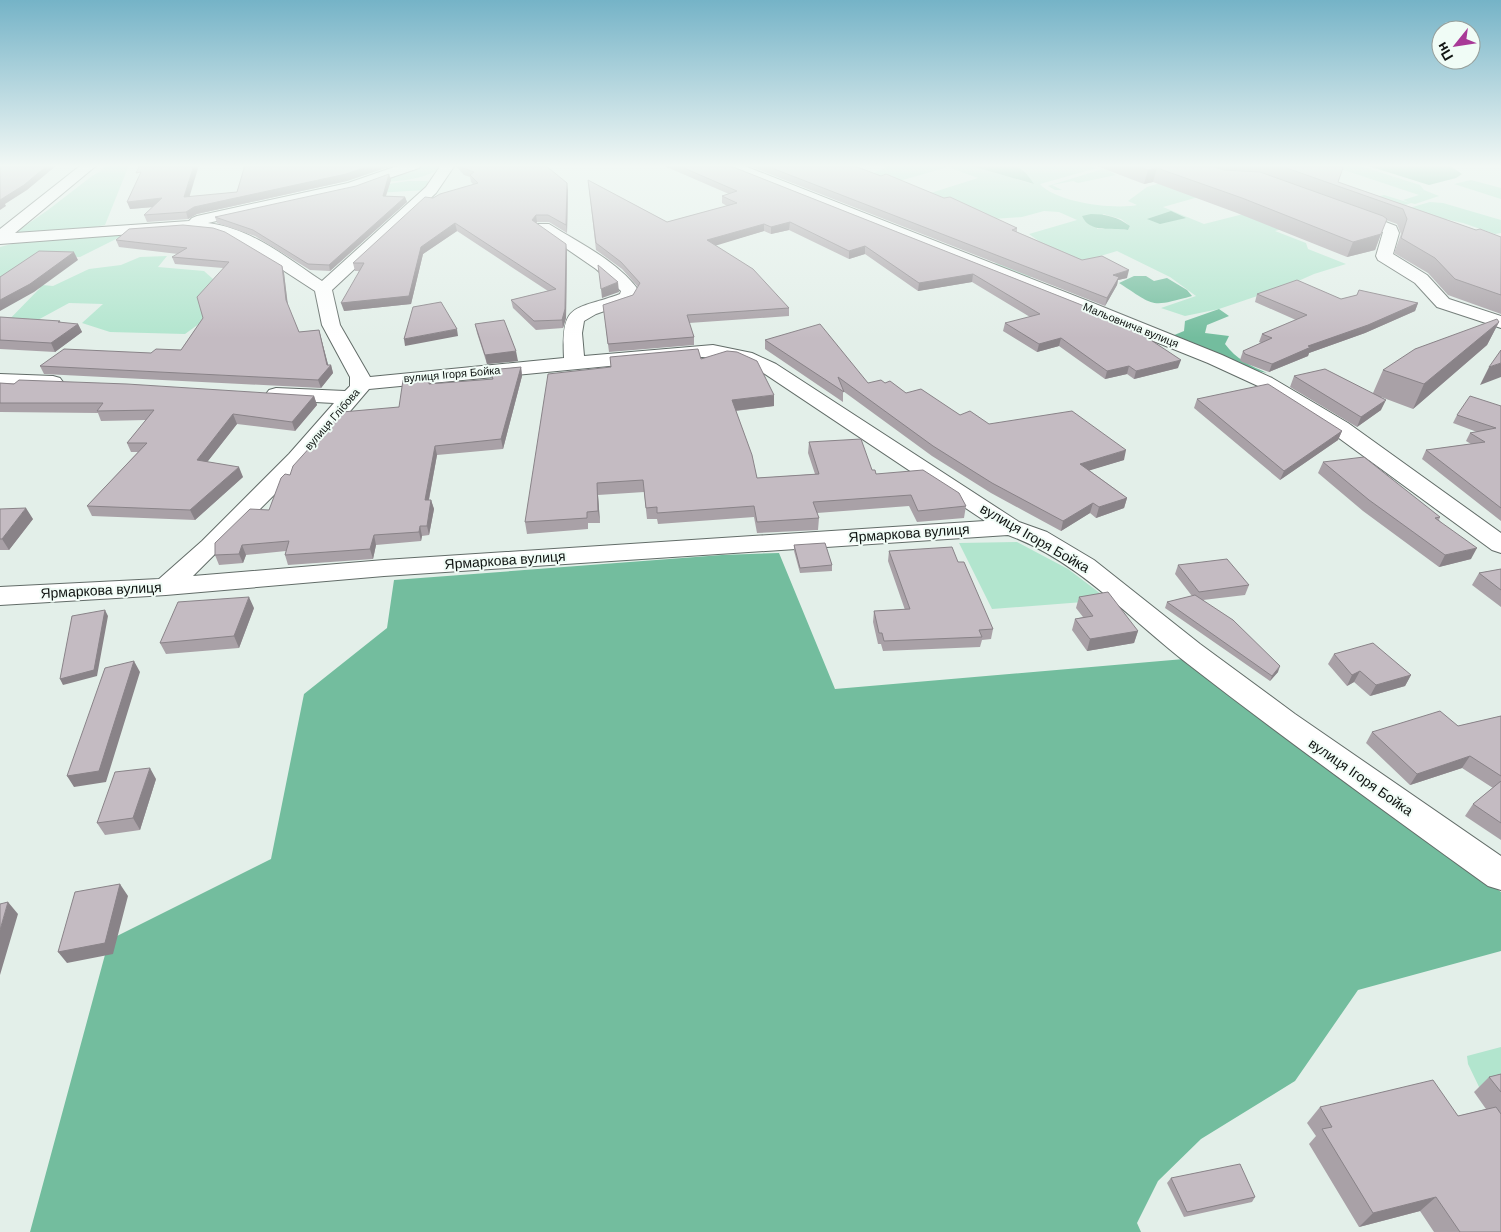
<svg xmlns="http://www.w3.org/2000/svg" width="1501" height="1232" viewBox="0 0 1501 1232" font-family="'DM Sans',sans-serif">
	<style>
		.green { fill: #b2e5ce; fill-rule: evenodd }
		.forest { fill: #73bd9e }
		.water { fill: #69b295 }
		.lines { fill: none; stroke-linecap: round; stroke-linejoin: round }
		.minor-casing { stroke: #626c68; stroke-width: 2 }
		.minor { fill: #fff; fill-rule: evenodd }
		.wall { fill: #a9a1a7 }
		.shaded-wall { fill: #898388 }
		.building { fill: #c4bbc2; stroke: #898388 }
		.labels { text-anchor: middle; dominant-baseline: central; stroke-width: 4; stroke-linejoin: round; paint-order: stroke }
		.far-street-label { font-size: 11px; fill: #101412; stroke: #f0fcf6 }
		.street-label { font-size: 14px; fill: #101412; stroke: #f0fcf6 }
	</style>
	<rect width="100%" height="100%" fill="#e3efe9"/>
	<!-- green -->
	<path class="green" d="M106,165H129L105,225L89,228L18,234L19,230L48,210L92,176L99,172Z
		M420,165H444C432,178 394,184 377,180Z
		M879,165H968L1033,184L1026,173L1016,165H1087L1097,168L1040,184C1055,202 1114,210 1137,205L1128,201L1147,187L1170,180L1202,196L1163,207L1204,224L1267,208L1292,226L1275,231L1306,243L1308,249L1346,264L1314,274L1287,286L1219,309L1185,316L1161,308L1196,296L1170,277L1117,251L1024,279L989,265L1051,250L1029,234L1077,220L1059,212L1044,211L1022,217L993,219L915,198L978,178L948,167L896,182L871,174L886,168ZM1103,214L1121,219L1130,226L1128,230L1114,228L1097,229Z
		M1115,165H1136L1109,171L1116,175L1078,183L1073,181L1052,185L1062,190H1055L1048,186Z
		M1329,165H1357L1420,185L1424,190L1439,196L1415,204L1411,203C1398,209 1386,202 1373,198L1384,195L1410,203L1403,200L1419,195Z
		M1471,180L1501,188V199L1454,184Z
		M408,181H427L431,183L426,190L376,193L388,184Z
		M1430,202L1443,203L1501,220V233L1495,234L1463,223L1414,212L1409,208Z
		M126,234L80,257L37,256L0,279V247L27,240Z
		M167,256L158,267L204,271L213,279L229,302L185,334L110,332L82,323L103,304L69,303L23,328H1L40,288L2,286L0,281L53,286L89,269L121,265L140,257Z
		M1017,542L1068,569L1109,600L992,609L959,543Z
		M1501,1047V1086L1481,1091L1468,1064L1467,1056Z"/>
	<!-- forest -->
	<path class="forest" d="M968,165H1016L1026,173L1034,184Z
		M1365,165H1449L1462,174L1456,178L1429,185Z
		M1091,214C1106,214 1118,217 1130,226L1128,230C1112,227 1090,234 1082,216Z
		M1134,276H1146L1154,281L1167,278L1187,290L1192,296C1149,308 1155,306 1119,283Z
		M1219,309L1229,316L1207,325L1205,333L1229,336L1225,344C1236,359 1251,366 1267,373L1244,368L1172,336L1184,331L1185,321Z
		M779,553L835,689L1184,659L1501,892V951L1358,990L1295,1081L1201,1139L1158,1181L1137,1223L1141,1232H30L109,940L271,859L304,694L387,628L394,580L722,555Z"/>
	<!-- water -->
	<path class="water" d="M1171,211L1186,218L1160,224L1147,219Z"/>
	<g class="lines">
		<!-- minor casing -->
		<g class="minor-casing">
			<path id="minor" d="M81,165H97L15,233L189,221L192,218L197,216L348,183L400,165H421L419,168L357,189L208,223C251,228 287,258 322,281L426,187L441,165H455L436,193L332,290L340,325L370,377L564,358C561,301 574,311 620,294L621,291L596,269L535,227L537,224H549C579,243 618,261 639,291L633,301L596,314L584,321L582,333L584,356L713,345L752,353L776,364L1019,522L1047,532L1094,560L1200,644L1295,714L1501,856V890L1488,886C1387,813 1286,740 1188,664C1130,619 1077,560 1008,535L384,576L166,595L0,605V587L159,579L202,541L289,454L334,403L276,400L269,398L266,394L269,390L276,388L345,391L350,386V377L322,325L315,291L249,248L228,237L216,233L185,230L0,244V229ZM702,357L732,359L762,372L985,521L384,560L193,576L305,464L369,389Z
				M722,165H742L1093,303L1222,355L1272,378L1348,423L1501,533V553L1492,550L1332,433L1258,386L1208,363L724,168Z
				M1349,208L1396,226L1399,233L1393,254L1427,275L1449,299L1501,316V328L1437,307L1415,283L1378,260L1376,256L1383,232L1344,216L1341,213L1344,210Z
				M0,374L53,376L60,378L63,382L60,386L53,388L0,386Z"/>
		</g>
		<!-- minor -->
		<use href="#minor" class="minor"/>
	</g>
	<!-- wall -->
	<path class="wall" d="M245,165H394L347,181L197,214L188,219L147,222L144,215L153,207L130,209L138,178L189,197L237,192Z
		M456,165H545L568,190L567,233L549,222H537L536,223L567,251L566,318L563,328L536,330L513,308L511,300L548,291L457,231L423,254L411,304L344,311L359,271H355L353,263L433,198L474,185L471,182L470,177L464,175L456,166Z
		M662,165H728L1122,321L1178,368L1134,379L1127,374L1105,379L1059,346L1037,352L1003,331L1005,323L1030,317L972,282L918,291L865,254L849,259L789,230L771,234L764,231L715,245L789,308V316L689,323L694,337V345L609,352L603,305L633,295L638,287L622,269L596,250L588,180L667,222L727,206L722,203V196L729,194Z
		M747,165H852L1017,228V232L1082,260L1127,278L1118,280L1117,285L1105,306Z
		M1094,165H1344L1338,182L1476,230L1501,237V314L1448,295L1428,273L1394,253L1401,234L1397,224L1386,220L1375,250L1347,257L1237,213L1153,182L1144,184Z
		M391,180L386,196L405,197L407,202L330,271L310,270L255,236L217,223L215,217Z
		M129,229L282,266L284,273L288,305L299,332L319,330L328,365H331L333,373L321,388L44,374L40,366L181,350L203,318L223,268L175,264L172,257L178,254L119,247L116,240Z
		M1257,294L1341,299L1418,303L1415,311L1365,333L1309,353L1308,356L1269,372L1242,362L1240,360L1243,351L1261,343L1259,342L1262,334L1296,320L1255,302Z
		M0,317L60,321L61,323L78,324L82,332L55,352L0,349Z
		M1499,322L1487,345L1413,409L1381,397V410L1357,427L1290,387L1294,376L1373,393L1383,370Z
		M475,324L518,361L487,364L477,333Z
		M765,340L868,383H885L906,393L960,415L989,424L1124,460L1089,470L1127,498L1124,508L1096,518L1090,513L1061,531L991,493L932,456L843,391V402L765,349Z
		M701,359L774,406L736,411L757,478L815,474L808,453L809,442L872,470L876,474L966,506L964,518L917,522L909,506L817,513L819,518L818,530L757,533L754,517L658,524L657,519H647L644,492L598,495L600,523H588V529L527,534L525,522L611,367Z
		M521,367L522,376L503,449L437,455L429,500H431L434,509L429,535L422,536L421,541L376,545L373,559L288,565L285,555L286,551L246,555L243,563L219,565L215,555L269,510L290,475L399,407L431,384L492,379L490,370Z
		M0,383L314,396L317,405L295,431L237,424L207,462L243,477L195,520L92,516L87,506L138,452H131L127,443L146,420L101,421L98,413L0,412Z
		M1197,399L1342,431L1338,440L1280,480L1194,408Z
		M1501,406V521L1422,459L1426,450L1471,444L1466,441L1470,433L1477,432L1453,423L1457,415Z
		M1323,462L1440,517L1439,520L1471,559L1439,567L1363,511L1318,473Z
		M0,509L33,519L9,550H0Z
		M794,545L832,565V571L800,573L794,551Z
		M889,551L958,562L993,629L991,639L982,640L980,647L883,651L881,644H878L873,622L874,611L905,610L888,561Z
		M1178,565L1249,585L1245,595L1203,600L1278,672L1270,681L1165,608L1167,602L1192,596L1175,574Z
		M1501,569V607L1472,585L1479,573Z
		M1079,597L1138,631L1134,643L1087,651L1072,630L1075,619L1083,617L1076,608Z
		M254,608L239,648L166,654L160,643Z
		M1334,654L1411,675L1405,686L1370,696L1354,682L1347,686L1328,664Z
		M1501,716V840L1465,816L1473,804L1493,788L1462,768L1410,785L1366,743L1372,732L1458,726Z
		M156,779L140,830L105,835L97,823Z
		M1501,1074V1232H1434L1420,1211L1359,1227L1309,1144L1316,1136L1307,1123L1320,1107L1458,1116L1486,1109L1474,1092L1489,1077Z
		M1171,1178L1255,1197L1252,1202L1184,1217L1167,1183Z"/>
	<!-- shaded-wall -->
	<path class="shaded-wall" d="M48,165H57L27,190L5,204L6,206L0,210V200Z
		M194,165H199L187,205L184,197Z
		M372,165H394L347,181L197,214L188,219L186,212L194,207Z
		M1157,168L1153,182L1144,184L1148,170Z
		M389,174L391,180L384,201L383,196Z
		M567,183L568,190L567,233L566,225Z
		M405,197L407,202L330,271L329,265Z
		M162,198L165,206L130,209L127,202Z
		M536,215L537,222L533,227L532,220Z
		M790,222L789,230L771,234V227Z
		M455,223L457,231L423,254L411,304L344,311L341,303Z
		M764,224V231L708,248L707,240Z
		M1381,234L1375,250L1347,257L1353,242Z
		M566,244L567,251L566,318L563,328L562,320Z
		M865,246V254L849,259V251Z
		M74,252L78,260L34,292L0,311V300Z
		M282,266L284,273L288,308L286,300Z
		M1129,270L1127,278L1118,280L1117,285L1105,306L1113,275Z
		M973,274L972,282L918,291L919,283Z
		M618,282L619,292L602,298L601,289Z
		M1418,303L1415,311L1365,333L1309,353L1308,356L1269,372L1272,364L1308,346Z
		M1499,322L1487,345L1413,409L1424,384Z
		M78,324L82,332L55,352L51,343Z
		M457,329L458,336L405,346L404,339Z
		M319,330L329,368L331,365L333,373L321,388L318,380Z
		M1061,338L1059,346L1037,352L1039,344Z
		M516,351L518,361L487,364L485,355Z
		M1181,360L1178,368L1134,379L1136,371Z
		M1501,363V377L1480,385L1489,367Z
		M1129,366L1127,374L1105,379L1107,371Z
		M521,367L522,376L503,449L501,439Z
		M774,395V406L732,411V400Z
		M314,396L317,405L295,431L292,422Z
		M1386,400L1381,410L1357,427L1361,417Z
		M233,414L237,424L201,470L197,460Z
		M1342,431L1338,440L1280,480L1284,471Z
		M435,446L437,455L427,509L425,500Z
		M1126,450L1124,460L1078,474L1080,464Z
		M239,467L243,477L195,520L190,510Z
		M597,483L598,495L600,523L598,511Z
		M1127,498L1124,508L1096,518L1099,507Z
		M431,500L434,509L429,535L427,526Z
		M1093,503L1090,513L1061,531L1063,521Z
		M26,508L33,519L9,550L2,539Z
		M420,526L422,536L421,541L419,532Z
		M374,535L376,545L373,559L370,549Z
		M242,545L246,555L243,563L239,554Z
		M1477,548L1471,559L1439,567L1445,555Z
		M249,597L254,608L239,648L234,636Z
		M105,610L108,616L97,676L63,685L60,679Z
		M1138,631L1134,643L1087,651L1090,639Z
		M134,661L140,672L106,782L74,787L67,776Z
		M1280,666L1278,672L1270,681L1272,676Z
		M1360,671L1354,682L1347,686L1352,675Z
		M1411,675L1405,686L1370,696L1376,685Z
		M1470,756L1462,768L1410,785L1417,774Z
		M150,768L156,779L140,830L133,818Z
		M120,884L128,896L113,954L67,963L58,952Z
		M8,902L18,914L0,975V930Z
		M1436,1197L1420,1211L1359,1227L1373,1213Z"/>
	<!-- building -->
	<path class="building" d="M0,165H48L24,185L0,200Z
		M140,165H194L184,197L237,192L245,165H372L346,174L194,207L186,212L144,215L162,198L127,202L141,172L136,173Z
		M460,165H545L567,183L566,225L548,215H536L532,220L566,244L565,309L562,320L534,321L511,300L556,289L455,223L421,247L409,296L341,303L364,263H353L425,197L433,198L440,194L478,183L470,175L474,172L463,168Z
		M677,165H728L1122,321L1181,360L1136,371L1129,366L1107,371L1061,338L1039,344L1005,323L1040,314L973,274L919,283L865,246L849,251L790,222L771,227L764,224L707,240L753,269L789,308L687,315L694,337L608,344L603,305L633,295L640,283L621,262L596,243L588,180L667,222L737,203L722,196L737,191Z
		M764,165H852L881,176L886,174L944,198L950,197L1017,228L1012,230L1082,260L1102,256L1129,270L1113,275L1119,277L1107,298Z
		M1134,165H1210L1224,170L1260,172L1383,216L1387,219L1381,234L1353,242L1242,198L1157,168L1148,170Z
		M1278,165H1344L1338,182L1476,230L1480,229L1501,237V295L1455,279L1435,258L1401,238L1407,219L1403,209Z
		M389,174L383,196L405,197L329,265L308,264L253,230L215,217L356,186Z
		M183,225L213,228L225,232L282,266L286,300L299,332L319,330L327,365H331L318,380L40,366L64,349L151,353L156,349L181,350L203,318L197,297L229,262L172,257L187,248L116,240L129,229Z
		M39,251L74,252L30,284L0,300V277Z
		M598,265L618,282L601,289Z
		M1297,280L1341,299L1357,295L1359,290L1418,303L1368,325L1308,346L1311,347L1272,364L1245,354L1243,351L1272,338L1262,334L1307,315L1257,294Z
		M441,302L457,329L404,339L413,307Z
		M0,317L60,321L58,322L78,324L51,343L0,340Z
		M1497,319L1499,322L1424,384L1383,370L1415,349Z
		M504,320L516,351L485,355L475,324Z
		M820,324L868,383L881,380L885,383L890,381L906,393L921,389L960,415L970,411L989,424L1072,411L1126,450L1080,464L1127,498L1099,507L1093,503L1063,521L992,483L933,446L838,377L844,392L765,340Z
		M698,349L701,359L727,351L737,352L757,361L774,395L732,400L752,455L757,478L819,474L809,442L861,439L872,470H875L876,474L923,470L959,493L966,506L918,511L911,495L813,502L819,518L757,522L754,506L657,513V507L646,508L643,480L597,483L598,511L587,512V518L525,522L548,374L611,367L610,357Z
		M1501,350V363L1489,367Z
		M521,367L501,439L435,446L425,500H431L427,526H420L419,532L374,535L370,549L285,555L289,541L242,545L239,554L215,555V543L250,509L269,510L281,478L285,474L290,475L293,466L342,412L399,407L403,380L429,377V384L493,379L490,370Z
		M1325,369L1386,400L1361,417L1294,376Z
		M19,380L127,384L314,396L292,422L233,414L197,460L239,467L190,510L87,506L147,443H127L154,410L97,411L103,403H0V383L14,384Z
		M1268,384L1342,431L1284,471L1197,399Z
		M1470,396L1501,406V508L1426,450L1485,442L1470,433L1496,428L1457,415Z
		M1364,457L1440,517L1435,518L1477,548L1445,555L1369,500L1323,462Z
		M26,508L2,539H0V509Z
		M825,543L832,565L800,568L794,545Z
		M952,547L958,562H964L993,629L979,630L982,637L884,641L882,633H879L874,611L910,609L889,551Z
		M1227,559L1249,585L1199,592L1178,565Z
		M1501,569V590L1479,573Z
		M1108,592L1138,631L1090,639L1075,619L1093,616L1079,597Z
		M1195,595L1233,620L1280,666L1272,676L1167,602Z
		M249,597L234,636L160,643L178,602Z
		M105,610L94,670L60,679L72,616Z
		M1373,643L1411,675L1376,685L1360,671L1352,675L1334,654Z
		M134,661L99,771L67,776L105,668Z
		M1440,711L1458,726L1501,716V776L1470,756L1417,774L1372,732Z
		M150,768L133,818L97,823L115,772Z
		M1501,781V823L1473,804Z
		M120,884L105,943L58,952L75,892Z
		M8,902L0,930V904Z
		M1501,1074V1092L1489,1077Z
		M1433,1080L1458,1116L1496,1107L1501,1114V1232H1460L1436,1197L1373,1213L1322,1129L1332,1127L1320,1107Z
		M1240,1164L1255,1197L1187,1212L1171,1178Z"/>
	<!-- sky -->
	<linearGradient id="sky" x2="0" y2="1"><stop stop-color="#75b3c7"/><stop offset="0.49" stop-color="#f2f8f5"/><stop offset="1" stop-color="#f2f8f5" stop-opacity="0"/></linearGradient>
	<rect width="1501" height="338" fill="url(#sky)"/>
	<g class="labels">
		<!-- far-street labels -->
		<g class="far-street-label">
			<text transform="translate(1131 325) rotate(22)">Мальовнича вулиця</text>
			<text transform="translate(452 374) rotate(-5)">вулиця Ігоря Бойка</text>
			<text transform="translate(332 419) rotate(-49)">вулиця Глібова</text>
		</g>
		<!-- street labels -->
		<g class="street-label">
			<text transform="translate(909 533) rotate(-4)">Ярмаркова вулиця</text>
			<text transform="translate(1035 538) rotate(30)">вулиця Ігоря Бойка</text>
			<text transform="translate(505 560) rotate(-4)">Ярмаркова вулиця</text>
			<text transform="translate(101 590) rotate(-3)">Ярмаркова вулиця</text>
			<text transform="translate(1361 777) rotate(35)">вулиця Ігоря Бойка</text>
		</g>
	</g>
	<!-- north arrow -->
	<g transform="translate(1456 45) rotate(240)"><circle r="24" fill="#f0fcf6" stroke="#969f9b"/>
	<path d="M0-4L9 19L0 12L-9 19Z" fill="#a83997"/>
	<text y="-8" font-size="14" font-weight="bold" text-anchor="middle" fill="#101412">Пн</text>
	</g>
</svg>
